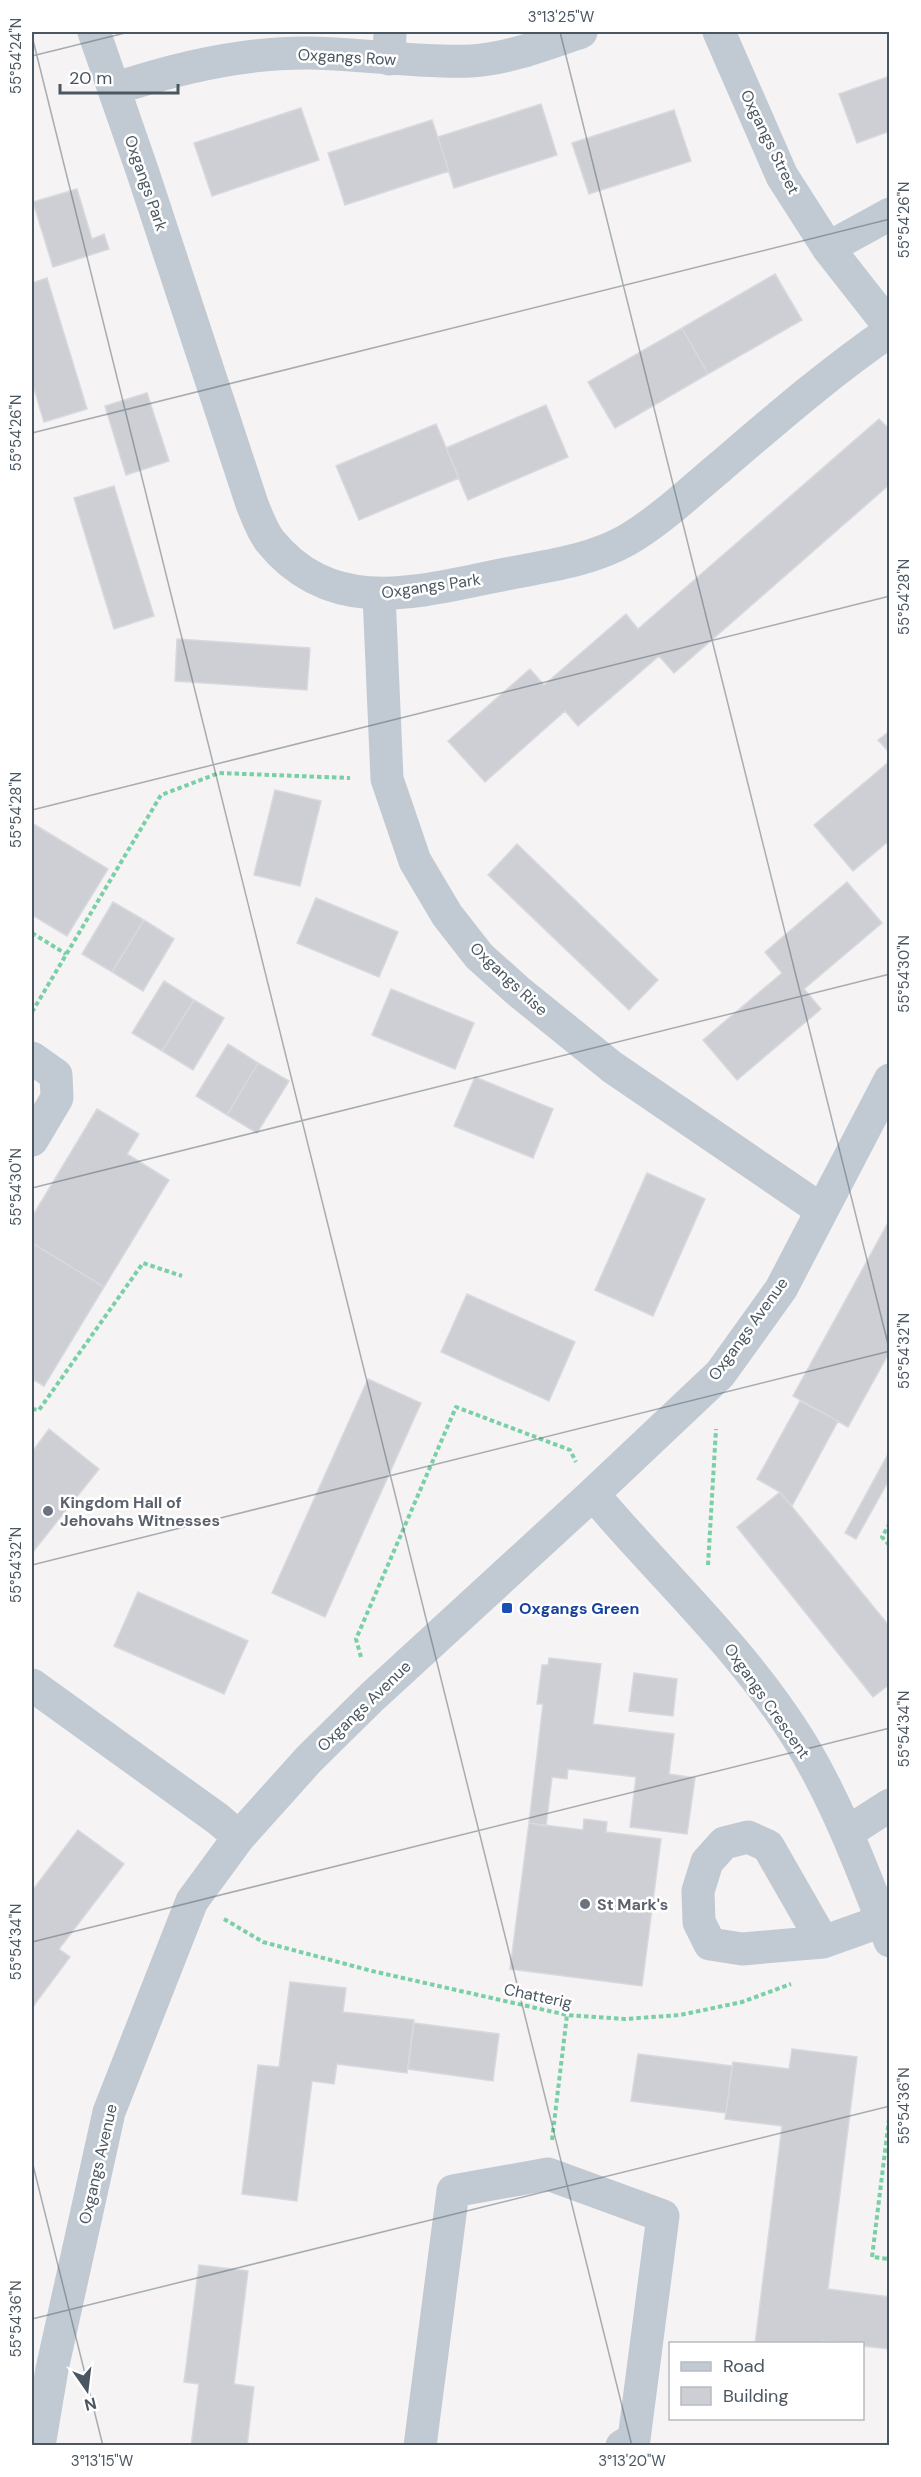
<svg xmlns="http://www.w3.org/2000/svg" width="921" height="2477" viewBox="0 0 921 2477" font-family="'DM Sans',sans-serif">
	<style>
		.building { fill: #cdcfd5; stroke: #d7d9de; stroke-width: 1.5 }
		.lines { fill: none; stroke-linecap: round; stroke-linejoin: round }
		.path { stroke: #7ad0a6; stroke-width: 4; stroke-dasharray: 4.5 3; stroke-linecap: butt }
		.minor { stroke: #c1cad2; stroke-width: 33 }
		.ticks { fill: none; stroke: #4a5661; stroke-width: 1.5; stroke-opacity: 0.45 }
		.worship-dot { fill: #6b7280; stroke: #fff; stroke-width: 2 }
		.transit-dot { fill: #1a4fb4; stroke: #fff; stroke-width: 2 }
		.labels { text-anchor: middle; dominant-baseline: central; stroke-width: 5; stroke-linejoin: round; paint-order: stroke }
		.street-label { font-size: 16px; fill: #4a5661; stroke: #fff }
		.worship-label { font-size: 16px; font-weight: bold; fill: #5b616d; stroke: #fff; text-anchor: start }
		.transit-label { font-size: 16px; font-weight: bold; fill: #164399; stroke: #fff; text-anchor: start }
		.neatline { fill: none; stroke: #4a5661; stroke-width: 2 }
		.ticks-label { font-size: 15px; text-anchor: middle; fill: #4a5661 }
	</style>
	<rect width="100%" height="100%" fill="#f5f3f3"/>
	<!-- building -->
	<path class="building" d="M890,76V131L857,143L839,94Z
		M541,104L557,155L454,188L438,137Z
		M301,108L319,160L212,196L194,143Z
		M674,110L691,161L589,194L572,143Z
		M432,120L449,171L345,205L328,153Z
		M77,189L92,239L104,234L109,249L53,267L33,202Z
		M775,274L802,320L708,374L682,328Z
		M47,278L87,409L44,422L32,382V283Z
		M682,328L708,374L615,428L588,382Z
		M147,393L169,461L126,475L105,406Z
		M546,405L568,457L468,500L446,448Z
		M879,419L890,430V484L674,673L659,656L578,726L565,711L485,782L448,741L530,669L544,685L626,614L638,629Z
		M436,424L459,478L359,520L336,466Z
		M114,486L154,616L114,629L74,498Z
		M177,639L310,648L307,690L175,681Z
		M890,731V753L878,740Z
		M890,761V840L853,871L814,825Z
		M275,790L321,801L300,886L254,875Z
		M32,823L108,869L67,936L32,915Z
		M517,844L658,980L629,1010L488,875Z
		M847,882L882,923L804,989L821,1009L737,1080L703,1040L782,973L765,952Z
		M316,898L398,932L379,977L297,943Z
		M113,902L144,920L112,972L82,954Z
		M144,920L174,939L143,991L112,972Z
		M164,981L194,1000L162,1051L132,1033Z
		M391,989L474,1023L455,1069L372,1035Z
		M194,1000L224,1018L193,1070L162,1051Z
		M228,1044L258,1063L227,1115L196,1096Z
		M258,1063L289,1081L257,1133L227,1115Z
		M475,1077L553,1109L533,1158L454,1126Z
		M97,1109L139,1134L127,1154L169,1180L104,1287L32,1243V1217Z
		M647,1173L705,1199L653,1316L595,1290Z
		M890,1219V1351L848,1427L793,1396Z
		M32,1243L104,1287L44,1386L32,1379Z
		M467,1294L575,1342L549,1401L441,1352Z
		M368,1379L421,1403L325,1617L272,1593Z
		M800,1401L838,1421L792,1506L780,1492L757,1479Z
		M49,1429L99,1469L32,1553V1452Z
		M887,1456L890,1457V1478L856,1539L845,1533Z
		M780,1492L890,1627V1684L873,1697L737,1527Z
		M138,1592L248,1641L224,1694L114,1646Z
		M549,1658L601,1664L593,1724L674,1734L669,1774L695,1778L687,1834L630,1827L636,1777L568,1769L567,1779L552,1777L546,1826L529,1823L543,1704H537L542,1665H548Z
		M634,1673L677,1679L673,1716L629,1711Z
		M584,1819L607,1822L606,1832L661,1839L642,1986L510,1969L529,1823L583,1830Z
		M78,1830L124,1864L59,1949L70,1957L32,2008V1891Z
		M290,1982L346,1988L343,2012L414,2020L407,2073L337,2064L334,2084L312,2081L297,2201L242,2194L258,2065L279,2067Z
		M414,2023L499,2034L493,2081L408,2069Z
		M792,2049L857,2057L828,2289L890,2297V2349L862,2346V2344L821,2341V2344H755L782,2126L725,2119L733,2062L789,2069Z
		M638,2054L732,2066L726,2113L631,2101Z
		M199,2265L248,2271L234,2384L254,2387L247,2446H191L199,2384L184,2382Z"/>
	<g class="lines">
		<!-- path -->
		<path class="path" d="M32,933L66,954
			M32,1012L161,795L219,773L350,778
			M32,1409L39,1410L143,1263L182,1276
			M890,1523L882,1537L890,1546
			M708,1565L716,1429
			M361,1657L356,1639L456,1407L570,1450L576,1462
			M224,1919L263,1942L372,1971L567,2015L625,2019L680,2015L742,2002L791,1984
			M890,2111L872,2257L890,2259
			M552,2140L567,2015"/>
		<!-- minor -->
		<path class="minor" d="M94,32L142,170L252,504C257,516 262,531 270,541C333,619 421,591 506,574C546,566 590,561 627,540C661,520 690,492 720,467C775,420 830,372 890,331
			M719,32L782,176L828,248L890,327
			M389,59L390,32
			M114,89C176,68 244,52 311,53C364,54 417,63 471,61C508,59 545,44 581,32
			M828,248L890,214
			M379,595L387,779L415,861L447,915L479,956L518,991L612,1067L820,1209
			M32,1058L56,1075L57,1098L32,1140
			M593,1494C661,1575 741,1647 798,1738C837,1801 863,1871 890,1941
			M32,1685L218,1819L239,1837
			M848,1832L890,1805
			M823,1942L768,1846L748,1837L724,1843L707,1862L698,1891L699,1922L710,1944L742,1949L823,1942L882,1921
			M39,2446L52,2369L109,2112L192,1901L239,1837L309,1759L372,1697L593,1494L720,1374L781,1289L890,1080
			M420,2446L453,2191L548,2174L663,2216L634,2439L622,2446"/>
	</g>
	<!-- ticks -->
	<path class="ticks" d="M560,32L890,1352M32,36L632,2446M32,56L129,32M32,433L890,219M32,810L890,596M32,1188L890,974M32,1565L890,1351M32,1942L890,1728M32,2161L103,2446M32,2319L890,2106"/>
	<!-- markers -->
	<g class="worship-dot">
		<circle cx="48" cy="1511" r="6"/>
		<circle cx="585" cy="1904" r="6"/>
	</g>
	<rect class="transit-dot" x="501" y="1602" width="12" height="12" rx="3"/>
	<g class="labels">
		<!-- street labels -->
		<g class="street-label">
			<text transform="translate(347 57) rotate(3)">Oxgangs Row</text>
			<text transform="translate(770 142) rotate(64)">Oxgangs Street</text>
			<text transform="translate(146 183) rotate(71)">Oxgangs Park</text>
			<text transform="translate(431 586) rotate(-8)">Oxgangs Park</text>
			<text transform="translate(509 979) rotate(43)">Oxgangs Rise</text>
			<text transform="translate(748 1329) rotate(-54)">Oxgangs Avenue</text>
			<text transform="translate(767 1701) rotate(55)">Oxgangs Crescent</text>
			<text transform="translate(364 1706) rotate(-44)">Oxgangs Avenue</text>
			<text transform="translate(538 1996) rotate(12)">Chatterig</text>
			<text transform="translate(98 2164) rotate(-77)">Oxgangs Avenue</text>
		</g>
		<!-- worship labels -->
		<g class="worship-label">
			<text x="60" y="1502">Kingdom Hall of<tspan x="60" dy="18">Jehovahs Witnesses</tspan></text>
			<text x="597" y="1904">St Mark's</text>
		</g>
		<!-- transit labels -->
		<g class="transit-label">
			<text x="519" y="1608">Oxgangs Green</text>
		</g>
	</g>
	<!-- border -->
	<rect width="921" height="2477" fill="none" stroke="#ffffff" stroke-width="66"/>
	<!-- legend -->
	<rect x="669" y="2342" width="195" height="78" fill="#ffffff" stroke="#b7bbc0" stroke-width="1.5"/>
	<rect x="681" y="2362" width="30" height="9" fill="#c1cad2" stroke="#b7bbc0" stroke-width="1.5"/>
	<text x="723" y="2372" font-size="18" fill="#4a5661">Road</text>
	<rect x="681" y="2387" width="30" height="18" fill="#cdcfd5" stroke="#b7bbc0" stroke-width="1.5"/>
	<text x="723" y="2402" font-size="18" fill="#4a5661">Building</text>
	<!-- north arrow -->
	<g transform="translate(87 2390) rotate(166)" stroke="#ffffff" stroke-width="4.5" paint-order="stroke">
	<path d="M0-4.5L10 22L0 15L-10 22Z" fill="#4a5661"/>
	<text y="-9" font-size="16" font-weight="bold" text-anchor="middle" fill="#4a5661">N</text>
	</g>
	<!-- scale -->
	<path d="M60 84v9h118v-9" fill="none" stroke="#4a5661" stroke-width="3"/>
	<text x="69" y="84" font-size="18" fill="#4a5661" stroke="#ffffff" stroke-width="4.5" paint-order="stroke">20 m</text>
	<rect x="33" y="33" width="855" height="2411" class="neatline"/>
	<g class="ticks-label">
		<text x="561" y="22">3°13'25"W</text>
		<text transform="translate(16 56) rotate(-90)" y="5">55°54'24"N</text>
		<text transform="translate(904 220) rotate(-90)" y="5">55°54'26"N</text>
		<text transform="translate(16 433) rotate(-90)" y="5">55°54'26"N</text>
		<text transform="translate(904 597) rotate(-90)" y="5">55°54'28"N</text>
		<text transform="translate(16 810) rotate(-90)" y="5">55°54'28"N</text>
		<text transform="translate(904 974) rotate(-90)" y="5">55°54'30"N</text>
		<text transform="translate(16 1187) rotate(-90)" y="5">55°54'30"N</text>
		<text transform="translate(904 1351) rotate(-90)" y="5">55°54'32"N</text>
		<text transform="translate(16 1565) rotate(-90)" y="5">55°54'32"N</text>
		<text transform="translate(904 1729) rotate(-90)" y="5">55°54'34"N</text>
		<text transform="translate(16 1942) rotate(-90)" y="5">55°54'34"N</text>
		<text transform="translate(904 2106) rotate(-90)" y="5">55°54'36"N</text>
		<text transform="translate(16 2319) rotate(-90)" y="5">55°54'36"N</text>
		<text x="102" y="2466">3°13'15"W</text>
		<text x="632" y="2466">3°13'20"W</text>
	</g>
</svg>
